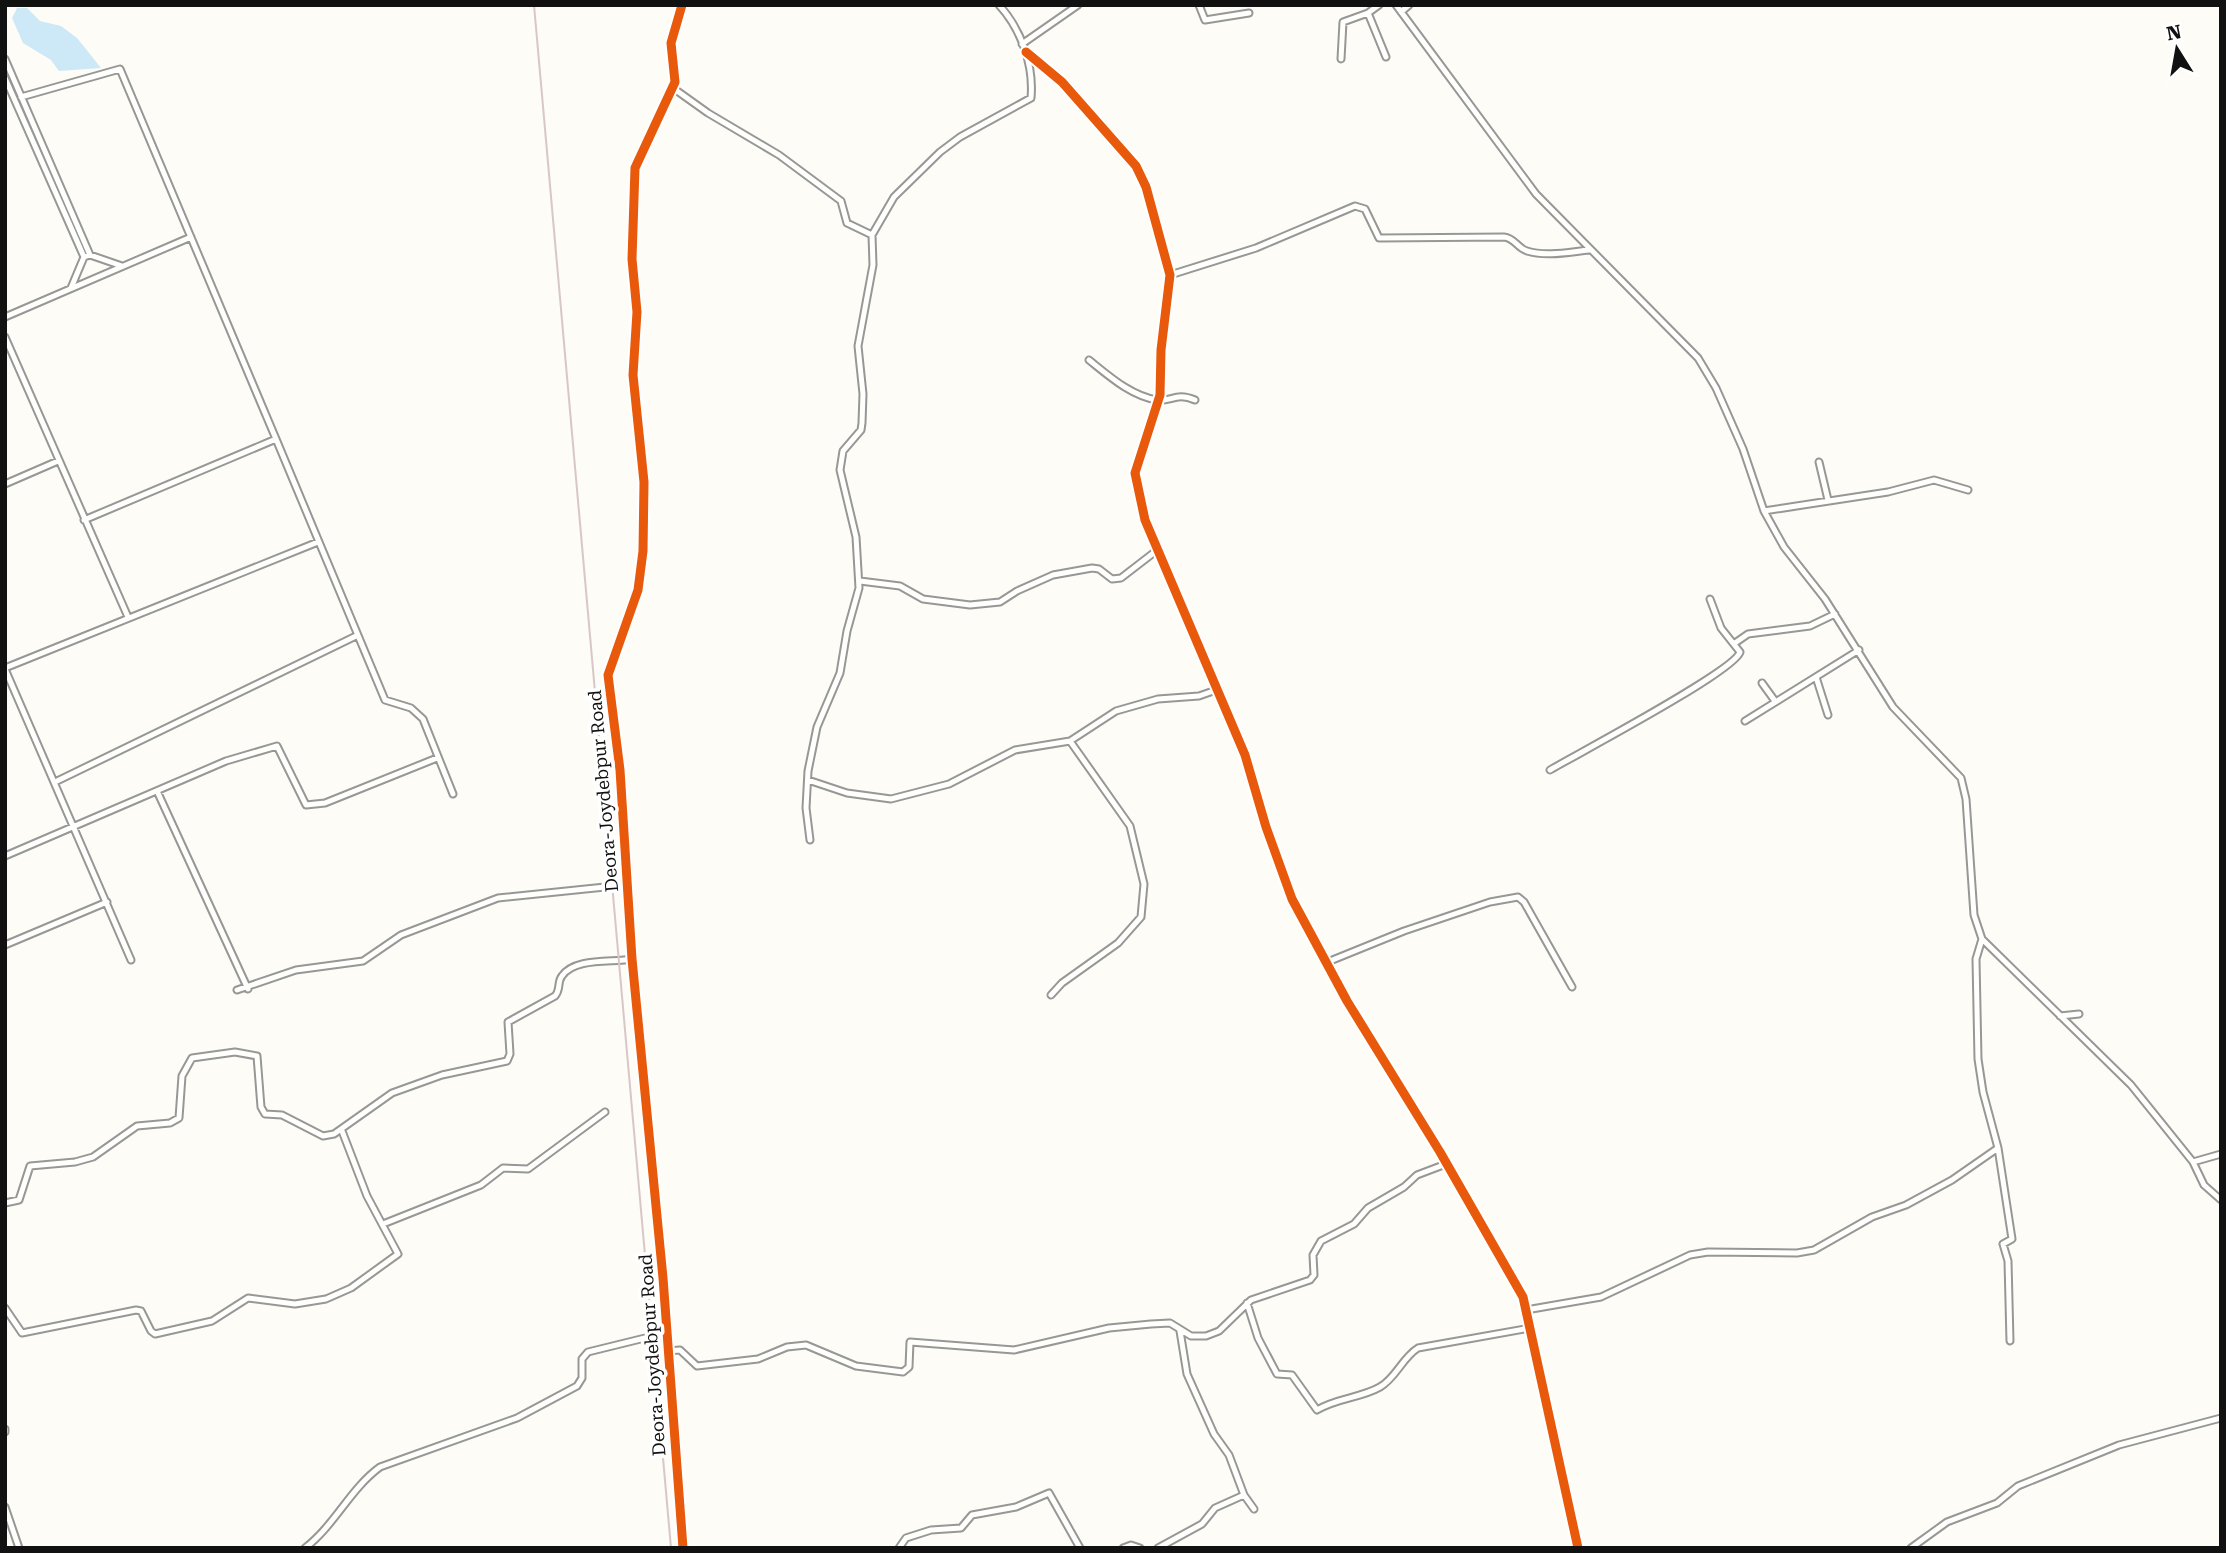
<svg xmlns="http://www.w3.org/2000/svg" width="2226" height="1553" viewBox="0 0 2226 1553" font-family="'Roboto Serif',serif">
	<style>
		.water { fill: #cde8f7 }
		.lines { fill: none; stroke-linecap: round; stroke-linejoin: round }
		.minor-casing { stroke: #979795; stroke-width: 9 }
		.minor { stroke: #fffffe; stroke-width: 5 }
		.rail { stroke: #d9c6c7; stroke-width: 2 }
		.cycleway-casing { stroke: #fff; stroke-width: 13 }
		.cycleway { stroke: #e8590c; stroke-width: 9 }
		.labels { text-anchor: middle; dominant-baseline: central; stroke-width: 7; stroke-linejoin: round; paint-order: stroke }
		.street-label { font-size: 18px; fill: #111; stroke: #fff }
	</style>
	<rect width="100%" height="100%" fill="#fdfcf7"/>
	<!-- water -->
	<path class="water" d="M17,8H27L40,21L61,26L77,38L101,68L59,71L51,60L23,43L12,18Z"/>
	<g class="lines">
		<!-- minor casing -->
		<g class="minor-casing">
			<path id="minor" d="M682,5L671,43L675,82L635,168L632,259L637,312L633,375L644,482L643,551L638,590L608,675L620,770L632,959L663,1278L683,1548
				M1199,5L1205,20L1249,13
				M1396,5L1536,194L1698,358L1716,388L1743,449L1764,511L1784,547L1825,599L1893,707L1961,778L1966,799L1974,915L1982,939L2131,1085L2193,1162L2204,1185L2221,1200
				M1401,12L1409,5
				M1368,13L1386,57
				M1022,44L1078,5
				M1026,52L1062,82L1136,166L1146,187L1170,275L1161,350L1160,395L1135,473L1145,520L1245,755L1266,827L1292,899L1347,1001L1440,1152L1523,1297L1578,1548
				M5,59L90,255
				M1341,59L1343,22L1368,13L1379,5
				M5,78L84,257
				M673,88L708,113L779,155L841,201L847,223L872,235
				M21,97L120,69L276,439
				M1170,275L1256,248L1355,206L1365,209L1379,238L1504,237C1515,238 1517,248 1527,251C1546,257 1569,252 1589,250
				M71,288L84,257L90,255L122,266
				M5,317L191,237
				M5,337L128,617
				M1089,360C1109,376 1131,396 1157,400C1171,402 1176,392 1195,400
				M1819,462L1828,500
				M5,484L58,461
				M1764,511L1888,492L1934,480L1968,490
				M84,520L276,439L385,700L411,708L423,719L453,794
				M860,581L900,586L923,599L970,605L1000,602L1017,591L1053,575L1092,568L1099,569L1112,579L1121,578L1156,551
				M1735,643L1748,634L1810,626L1835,614
				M5,668L318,542
				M5,669L131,960
				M1816,677L1828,715
				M1762,683L1775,701
				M1745,721L1859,650
				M1550,770C1577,754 1735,671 1740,652L1721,628L1710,599
				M808,780L847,793L891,799L949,784L1015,750L1070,741L1116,711L1158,699L1199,696L1219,689
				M55,782L356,636
				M157,791L248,989
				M810,840L806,808L808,771L817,727L840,673L847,631L859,588L856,537L840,470L843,451L861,430L862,423L863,394L858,346L873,265L872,235L894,197L940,152L960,137L1031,98C1034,65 1021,29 999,5
				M5,856L226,761L277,746L306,805L325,803L437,758
				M1982,939L1976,959L1978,1059L1983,1092L1998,1148L2012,1239L2003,1244L2008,1261L2010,1341
				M5,945L107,902
				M1325,963L1404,931L1490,902L1518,897L1524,902L1572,987
				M237,990L296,970L363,961L401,935L498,898L605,887
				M1051,995L1062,983L1118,943L1141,917L1144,884L1130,826L1070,741
				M2060,1016L2079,1014
				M2193,1162L2221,1154
				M5,1203L19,1200L30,1166L75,1162L93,1157L137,1126L170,1123L179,1118L182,1076L192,1058L235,1052L257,1056L261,1107L265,1114L282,1115L323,1136L334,1134L392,1093L442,1075L507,1061L510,1054L508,1022L555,996C561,989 557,982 562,976C575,957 613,963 632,959
				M383,1224L481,1185L503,1168L528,1169L605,1112
				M1247,1303L1258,1338L1277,1374L1292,1375L1317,1410C1336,1398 1361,1398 1380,1387C1396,1378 1402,1358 1418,1348L1530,1328
				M5,1308L22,1333L136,1310L141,1311L151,1331L155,1334L212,1321L248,1298L295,1304L326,1299L351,1288L398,1254L367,1196L342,1131
				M1526,1310L1601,1297L1690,1255L1708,1252L1797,1253L1814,1250L1872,1217L1906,1205L1952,1180L1998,1148
				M1180,1331L1187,1374L1214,1434L1229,1455L1244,1495L1254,1509
				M667,1351L680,1350L697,1366L758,1359L787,1347L806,1345L856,1366L903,1372L909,1367L910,1342L1014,1350L1109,1328L1151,1324L1170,1323L1191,1336H1206L1219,1331L1251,1300L1310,1280L1314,1275L1313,1255L1321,1241L1354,1224L1368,1208L1404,1187L1417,1175L1446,1164
				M5,1429V1432
				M5,1507L19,1548
				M305,1548C335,1525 350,1489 380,1467L517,1418L577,1386L582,1378V1359L588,1352L653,1336L667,1337
				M899,1548L906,1538L931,1530L961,1528L972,1515L1016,1507L1049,1493L1080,1548
				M1123,1548L1131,1545L1140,1548
				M1158,1548L1202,1524L1215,1508L1244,1495
				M1911,1548L1947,1522L1997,1503L2018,1486L2119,1445L2221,1418"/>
		</g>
		<!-- minor -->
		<use href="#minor" class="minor"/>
		<!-- rail -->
		<path class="rail" d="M534,5L671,1548"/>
		<!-- cycleway casing -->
		<g class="cycleway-casing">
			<path id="cycleway" d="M682,5L671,43L675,82L635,168L632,259L637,312L633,375L644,482L643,551L638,590L608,675L620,770L632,959L663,1278L683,1548
				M1026,52L1062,82L1136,166L1146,187L1170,275L1161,350L1160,395L1135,473L1145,520L1245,755L1266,827L1292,899L1347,1001L1440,1152L1523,1297L1578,1548"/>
		</g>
		<!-- cycleway -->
		<use href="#cycleway" class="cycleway"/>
	</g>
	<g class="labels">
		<!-- street labels -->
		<g class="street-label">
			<text transform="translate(603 791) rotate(-95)">Deora-Joydebpur Road</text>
			<text transform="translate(652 1355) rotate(-94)">Deora-Joydebpur Road</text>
		</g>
	</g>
	<!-- border -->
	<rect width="2226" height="1553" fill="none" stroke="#111111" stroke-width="14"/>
	<!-- north arrow -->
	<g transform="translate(2177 49) rotate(349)" stroke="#ffffff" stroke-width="5" paint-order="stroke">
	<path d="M0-5L12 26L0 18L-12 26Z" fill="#111111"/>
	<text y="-10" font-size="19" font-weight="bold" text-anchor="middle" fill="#111111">N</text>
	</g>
</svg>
